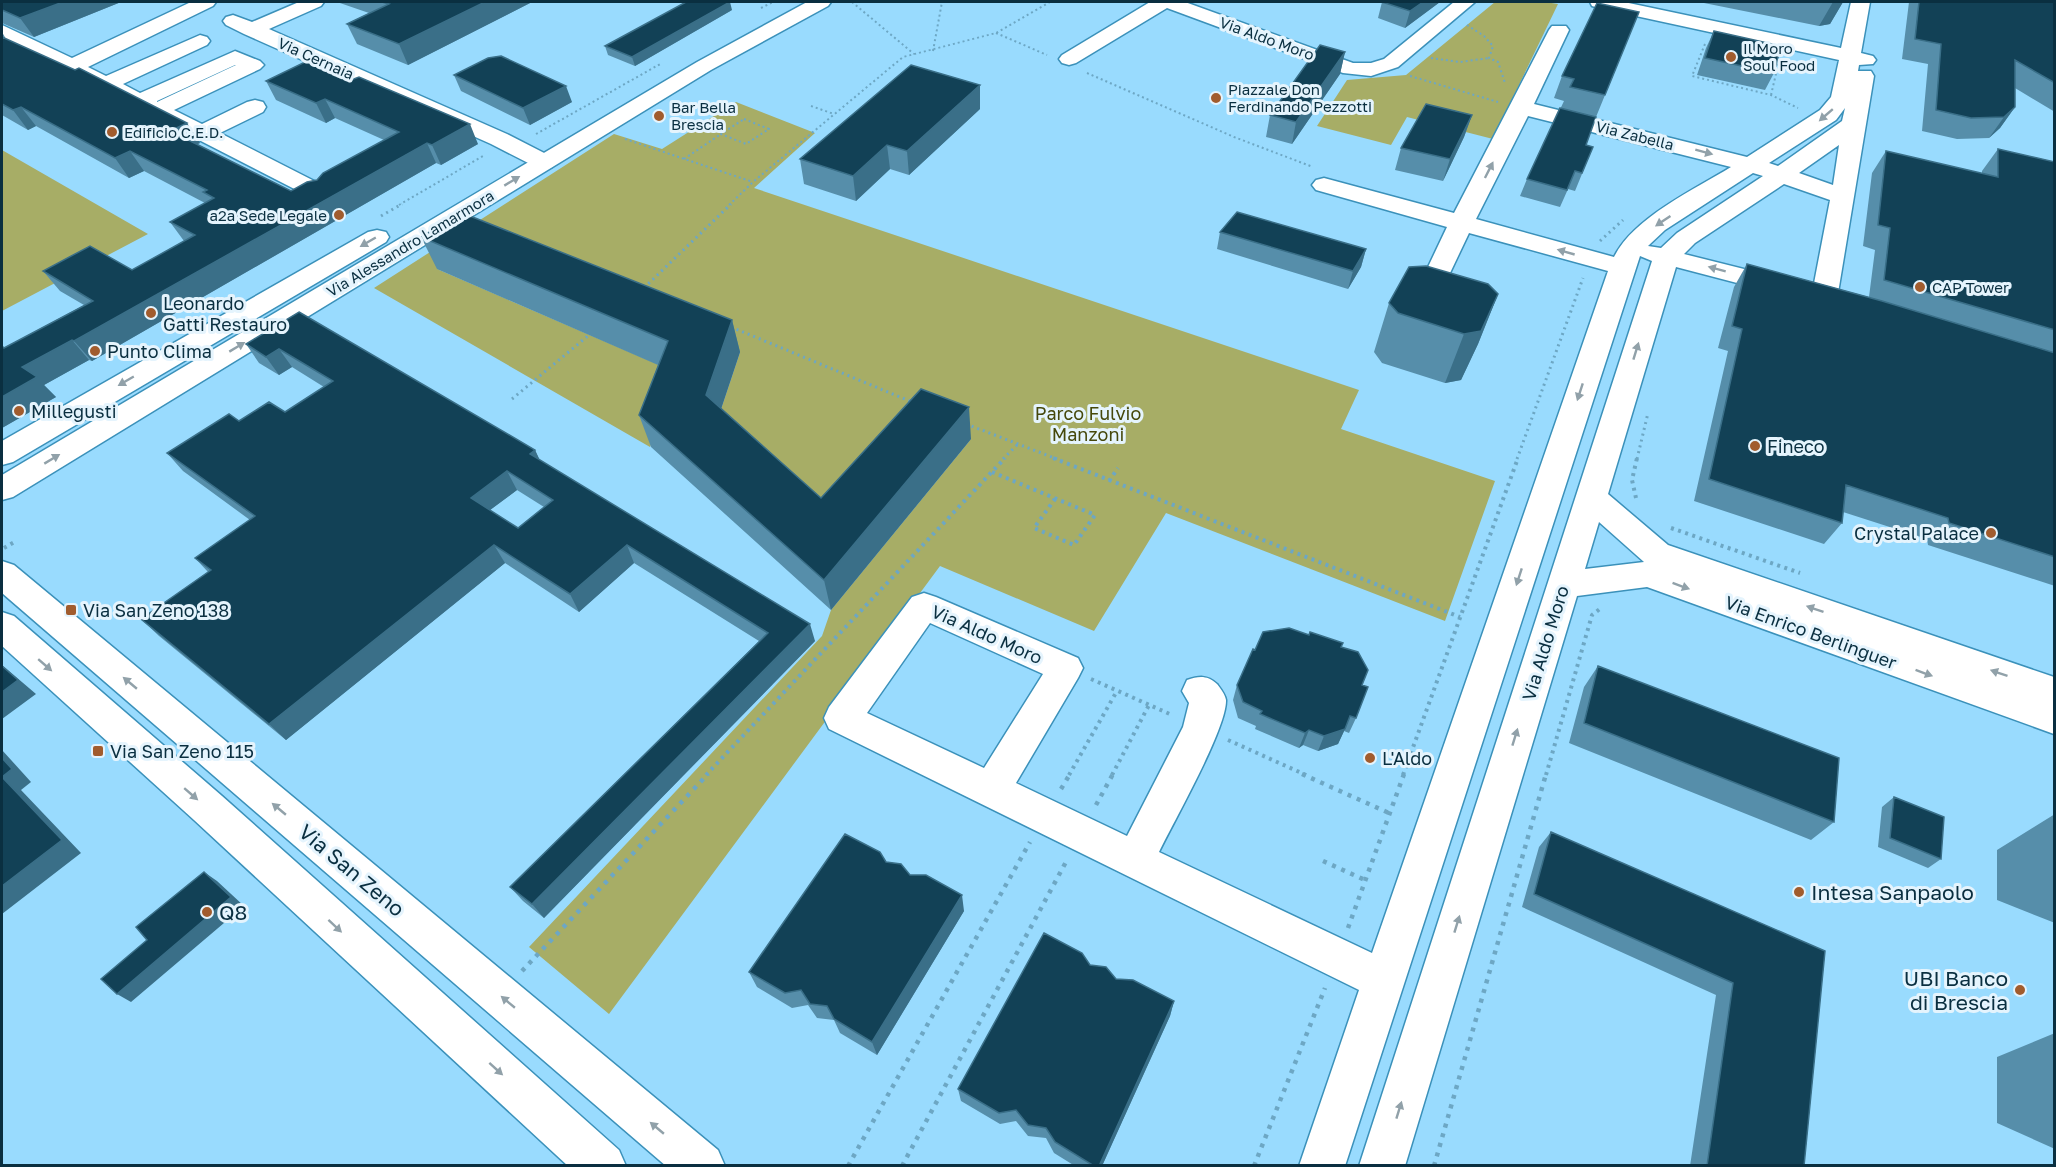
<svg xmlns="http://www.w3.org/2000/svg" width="2056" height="1167" viewBox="0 0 2056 1167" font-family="'Golos Text',sans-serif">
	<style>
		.green { fill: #a7ad66 }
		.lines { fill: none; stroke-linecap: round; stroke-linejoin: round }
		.minor-casing { stroke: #3b91ba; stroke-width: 3 }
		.major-casing { stroke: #3b91ba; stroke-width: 3 }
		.path-far3 { stroke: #6da7c4; stroke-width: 2; stroke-dasharray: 2 3; stroke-linecap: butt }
		.path-far2 { stroke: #6da7c4; stroke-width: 3; stroke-dasharray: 2 4; stroke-linecap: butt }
		.path-far1 { stroke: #6da7c4; stroke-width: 4; stroke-dasharray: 3 4.5; stroke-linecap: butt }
		.path { stroke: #6da7c4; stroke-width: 4.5; stroke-dasharray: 4 6; stroke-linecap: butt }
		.minor { fill: #fff; fill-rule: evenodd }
		.major { fill: #fff; fill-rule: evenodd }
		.wall { fill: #568eaa; fill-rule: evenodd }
		.shaded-wall { fill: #3a6f88 }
		.building { fill: #124156; stroke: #3a6f88; stroke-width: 1.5; fill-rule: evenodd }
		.oneway { fill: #91a1a9 }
		.poi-dot { fill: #a15c2e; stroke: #e5f4fd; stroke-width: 2 }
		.labels { text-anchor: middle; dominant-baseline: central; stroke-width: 6; stroke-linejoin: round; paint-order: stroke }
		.far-street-label { font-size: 15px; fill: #0a2f40; stroke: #e5f4fd }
		.far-poi-label { font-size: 15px; fill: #0a2f40; stroke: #e5f4fd; text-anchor: start }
		.poi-label { font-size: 18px; fill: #0a2f40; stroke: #e5f4fd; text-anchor: start }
		.park-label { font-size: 18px; fill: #45480b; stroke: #e5f4fd }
		.street-label { font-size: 18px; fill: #0a2f40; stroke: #e5f4fd }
		.near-street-label { font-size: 21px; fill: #0a2f40; stroke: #e5f4fd }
		.near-poi-label { font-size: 21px; fill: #0a2f40; stroke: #e5f4fd; text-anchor: start }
	</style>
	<rect width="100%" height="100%" fill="#99dbfe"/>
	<!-- green -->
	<path class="green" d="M1495,2H1545L1558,4L1493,139L1407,117L1391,145L1317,126L1347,80L1406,75Z
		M736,102L815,133L754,188L1359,390L1341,429L1495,481L1445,621L1166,513L1094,631L940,566L609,1014L529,947L822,636L831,610L971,439L828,529L715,427L740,352L437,269L678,373L650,447L374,288L614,134L662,149Z
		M2,150L148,234L2,311Z"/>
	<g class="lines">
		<!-- minor casing -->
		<g class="minor-casing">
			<path id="minor" d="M191,2H216L213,6L88,67L106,76L200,35L207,37L210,41L207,45L123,84L140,93L235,51L260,61L264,65L260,69L174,110L202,124L247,102L255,100L263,102L266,107L263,112L220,133L328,188L332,193L328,198L320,200L312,198L2,39V25L72,58ZM236,65L157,102V101L235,65Z
				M299,2H324L321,6L269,29L507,134L552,157L556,162L552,167L544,169L536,167L491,144L244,34L226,25L223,21L226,17L233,15L252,22Z
				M1150,2H1185L1353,63H1371L1384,59L1454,2H1475L1398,67L1371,76L1343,73L1167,8L1076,63L1069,65L1062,63L1059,59L1062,55Z
				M1590,2H1624L1841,48L1851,2H1870L1861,53L1873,56L1876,60L1873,64L1859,65L1858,71H1871L1874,76L1837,299L1833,305L1824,307L1815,305L1811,299L1830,200L1784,184L1695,243L1684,254L1792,281L1796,287L1792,293L1783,295L1676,267L1608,494L1668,545L2054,677V734L1647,587L1577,596L1405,1166H1359L1652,261L1640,256L1345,1166H1299L1359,990L829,729L824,718L829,707L912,597L924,593L936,597L1078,658L1083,668L1078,678L1016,783L1127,836L1183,727L1189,703L1182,691L1187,680C1199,676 1207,675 1217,684C1220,688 1225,694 1226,700C1227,728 1174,821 1159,852L1372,953L1608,271L1469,233L1432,311L1423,313L1414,311L1410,305L1447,227L1316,190L1312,185L1316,180L1324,178L1454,213L1549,30L1552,26H1566L1569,30L1534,104L1747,157L1820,110L1831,97L1839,60L1599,8L1592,6ZM1845,108L1842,121L1778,166L1769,163L1836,120ZM1528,116L1731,167C1695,189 1633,218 1614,257L1476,219ZM1839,145L1833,185L1799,173ZM1753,173L1763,176L1677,233L1661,248L1648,246L1665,230ZM1599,522L1644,562L1585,569ZM930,623L1043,674L984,768L867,713Z
				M2,561L14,565L718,1150L725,1166H666L2,593Z
				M2,612L14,616L222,796L619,1150L626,1166H568L194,820L2,646Z"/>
		</g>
		<!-- major casing -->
		<g class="major-casing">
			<path id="major" d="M807,2H831L828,6L711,70L13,497L2,500V475L697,62Z
				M377,230L386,232L389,237L386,242L13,462L2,465V441L368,232Z"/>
		</g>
		<!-- path-far3 -->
		<path class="path-far3" d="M852,2L914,54
			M761,8L773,2
			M1467,25L1484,36L1493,46L1489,58L1498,62L1505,83
			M996,33L1047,55
			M1705,44L1692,76L1771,95L1798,108
			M933,51L942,2
			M1431,58L1460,62L1489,58
			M1087,73L1234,137L1313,167
			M1410,76L1498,102
			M1771,95L1779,61
			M811,106L834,114
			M744,119L769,129L746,144L721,134Z
			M536,134L662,63
			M625,139L753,182
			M684,159L721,134
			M399,205L483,156
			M729,205L753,182L903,57L996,33L1050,2"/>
		<!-- path-far2 -->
		<path class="path-far2" d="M381,216L402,204
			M1600,241L1623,220
			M644,288L731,204
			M731,327L912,402
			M512,399L589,335
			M966,424L1057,459
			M1003,459L1017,445
			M1517,459L1583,278
			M1637,459L1648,413"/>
		<!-- path-far1 -->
		<path class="path-far1" d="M1053,458L1460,617
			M992,472L1095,515L1074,545L1034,528L1055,499
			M1109,481L1118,468
			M1636,498L1632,480L1637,458
			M1671,528L1800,573
			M4,548L16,541
			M1091,679L1172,715
			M1228,740L1306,775
			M706,775L1005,458
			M1069,775L1117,691
			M1112,775L1149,705
			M1403,775L1518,458
			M1546,775L1592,615L1601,608"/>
		<!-- path -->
		<path class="path" d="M1302,774L1389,813
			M1061,789L1070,774
			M1096,805L1113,774
			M1323,861L1365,880
			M1348,928L1404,774
			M522,971L708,774
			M848,1166L1030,842
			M902,1166L1067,860
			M1254,1166L1325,988
			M1434,1166L1546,774"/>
		<!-- minor -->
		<use href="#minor" class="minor"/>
		<!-- major -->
		<use href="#major" class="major"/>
	</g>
	<!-- wall -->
	<path class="wall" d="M2,2H121L34,37L2,23Z
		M337,2H532L408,65L357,44L347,24L369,13Z
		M1382,2H1440L1405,28L1378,18Z
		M1699,2H1843L1830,24L1819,26Z
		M1909,2H2055V112L2015,88V107L2000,128L1989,138L1957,139L1922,131L1928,64L1902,59Z
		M732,10L635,66L608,55L605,46Z
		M1639,12L1596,117L1586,145L1593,147L1575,191L1568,189L1560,207L1520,196L1527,179L1564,101L1554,98L1562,76Z
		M1714,31L1774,73L1765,90L1697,75L1706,48Z
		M2,32L6,39L187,123L200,143L197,144L291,191L317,180L384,140L335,118L326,123L276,100L266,81L478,144L441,165L436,163L92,361L89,360L44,385L56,397L2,428V346L4,348L84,305L60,291L43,271L132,270L184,241L170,222L205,203L144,171L129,178L36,126L28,130L2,115Z
		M1345,52L1340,74L1292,144L1266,137L1270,115Z
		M454,75L572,102L530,125L461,91Z
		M980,109L909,175L890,169L856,201L804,184L800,159Z
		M1472,115L1464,137L1443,181L1395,170L1401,148Z
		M1998,149L2055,162V586L1928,545L1927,539L1843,512L1842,523L1824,544L1694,501L1728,351L1718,348L1734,287L1747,264L1869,297L1875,250L1863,246L1872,173L1886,151L1982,174V171Z
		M1220,232L1366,249L1361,267L1348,289L1217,249Z
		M421,237L732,320L740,352L721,409L821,498L971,439L831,610L651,447L639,415L658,365L437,269Z
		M1498,294L1478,344L1461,380L1445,383L1382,363L1374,352L1389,303Z
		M299,312L535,450L540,461L815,641L544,918L523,901L510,887L759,641L634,563L579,612L505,563L286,740L159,636L141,619L208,572L195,558L250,520L183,471L167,453L239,421L285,412L324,387L292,367L279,375L259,363L246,344ZM517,490L544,507L518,528L490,510Z
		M1309,635L1341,647L1362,685L1356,718L1349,733L1344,731L1338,744L1318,751L1303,745L1299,748L1255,729L1256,726L1238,718L1233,700L1237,685L1255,650Z
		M1598,666L1834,822L1811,840L1569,743L1584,687Z
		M1894,797L1941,859L1928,868L1878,847L1882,807Z
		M2055,814V923L1997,900V850Z
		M1551,832L1825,951L1804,1166H1690L1716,995L1522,907L1539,847Z
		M886,862L910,875L964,911L877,1055L840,1033L834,1020L817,1018L808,1005L792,1008L757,987L749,972Z
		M1090,965L1116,979L1174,1001L1170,1016L1102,1166H1075L1054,1153L1046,1138L1028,1136L1016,1121L1000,1124L961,1101L958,1089Z
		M2055,1033V1149L1997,1123V1057Z"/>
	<!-- shaded-wall -->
	<path class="shaded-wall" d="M63,2H121L34,37L20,18Z
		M485,2H532L408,65L399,44Z
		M730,2L732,10L635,66L632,57Z
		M1423,2H1440L1405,28L1410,11Z
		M1833,2H1843L1830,24L1819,26Z
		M1345,52L1340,74L1292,144L1296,122Z
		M980,85V109L909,175L907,151Z
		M566,86L572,102L530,125L523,108Z
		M325,99L335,118L326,123L316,103Z
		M21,107L36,126L28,130L13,110Z
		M2015,107L2000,128L1989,138L2004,117Z
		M1472,115L1464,137L1443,181L1450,159Z
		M187,123L200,143L183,151L170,131Z
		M470,124L478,144L441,165L432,145Z
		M427,143L436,163L92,361L74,341Z
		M887,145L890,169L856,201L853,176Z
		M130,151L144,171L129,178L115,158Z
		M1366,249L1361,267L1348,289L1353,271Z
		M1498,294L1478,344L1461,380L1445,383L1464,334Z
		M732,320L740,352L715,427L706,395Z
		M72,340L89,360L44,385L56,397L2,428V397L22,367Z
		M279,349L292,367L279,375L266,357Z
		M969,407L971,439L831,610L824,580Z
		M535,450L544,469L530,454Z
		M507,471L517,490L482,516L471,498Z
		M494,545L505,563L286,740L269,724Z
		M627,545L634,563L579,612L570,594Z
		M810,624L815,641L544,918L532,904Z
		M2,665L36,694L2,719Z
		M1345,729L1338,744L1318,751L1324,736Z
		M1309,730L1303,745L1299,748L1305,733Z
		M2,750L31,782L21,790L81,853L2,914Z
		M204,872L217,881L244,906L131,1002L117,994Z
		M962,895L964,911L877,1055L872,1042Z
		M1174,1001L1170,1016L1102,1166H1099Z"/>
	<!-- building -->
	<path class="building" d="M2,2H63L20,18L2,10Z
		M382,2H485L399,44L347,24L389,4Z
		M686,2H730L632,57L605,46Z
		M1382,2H1423L1410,11Z
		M1919,2H2055V83L2015,60V107L2004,117L1971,118L1936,110L1941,44L1915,39Z
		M1597,3L1639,12L1605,95L1570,87L1574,79L1562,76Z
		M1714,31L1781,46L1774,73L1705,58Z
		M2,37L75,70L79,68L187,123L170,131L291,191L307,182L317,180L323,173L399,132L325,99L316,103L266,81L307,61L351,80L359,77L470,124L432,145L427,143L74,341L72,340L22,367L37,377L2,397V346L4,348L93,301L43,271L90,246L132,270L195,235L170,222L214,198L203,192L207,190L130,151L115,158L21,107L13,110L2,104Z
		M1320,45L1345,52L1296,122L1270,115Z
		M501,56L566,86L523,108L454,75L488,58Z
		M911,65L980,85L907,151L887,145L853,176L800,159Z
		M1426,104L1472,115L1450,159L1401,148Z
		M1560,108L1596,117L1586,145L1593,147L1582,173L1575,171L1567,190L1527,179Z
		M1998,149L2055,162V330L1884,280L1890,228L1878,225L1886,151L1998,177Z
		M460,212L732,320L706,395L821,498L921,389L969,407L824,580L639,415L668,341L421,237Z
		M1237,212L1366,249L1353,271L1220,232Z
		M1747,264L1882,301L2055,353V557L1949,523L1948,518L1846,485L1842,523L1709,479L1742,329L1732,326Z
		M1426,266L1488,284L1498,294L1481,331L1464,334L1398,313L1389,303L1409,267Z
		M299,312L535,450L530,454L810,624L532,904L510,887L768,633L627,545L570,594L494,545L269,724L141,619L211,570L195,558L255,516L167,453L229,414L239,421L269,402L285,412L333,381L279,349L266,357L246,344ZM507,471L553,500L518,528L471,498Z
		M1289,628L1309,635L1310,632L1343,643L1341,647L1358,652L1368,670L1362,685L1368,687L1356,718L1350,716L1345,729L1324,736L1309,730L1305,733L1260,714L1262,711L1243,702L1237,685L1253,649L1255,650L1263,632Z
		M2,666L18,680L2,692Z
		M1598,666L1839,758L1834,822L1584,723Z
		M2,758L12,769L2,777L62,840L2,886Z
		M1894,797L1944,817L1941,859L1890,838Z
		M1551,832L1825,951L1804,1166H1707L1733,983L1534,894Z
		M845,834L880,852L886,862L901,864L910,875H926L962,895L872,1042L834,1019L827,1006L810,1004L801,990L785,993L749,972Z
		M204,872L231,897L117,994L101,979L147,940L136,927Z
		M1044,933L1082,953L1090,965L1106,967L1116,979L1133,980L1174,1001L1099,1166H1094L1055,1142L1046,1128L1028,1125L1016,1110L999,1113L958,1089Z"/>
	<!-- one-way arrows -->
	<defs><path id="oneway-solid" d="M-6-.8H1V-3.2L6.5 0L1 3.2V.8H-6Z" transform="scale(1.5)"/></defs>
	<g class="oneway">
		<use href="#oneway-solid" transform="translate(1826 115) rotate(139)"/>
		<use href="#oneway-solid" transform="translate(1704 152) rotate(15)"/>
		<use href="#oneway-solid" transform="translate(1489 170) rotate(-63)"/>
		<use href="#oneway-solid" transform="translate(512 181) rotate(-31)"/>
		<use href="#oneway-solid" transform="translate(1663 221) rotate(146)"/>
		<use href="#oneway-solid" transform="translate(368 242) rotate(150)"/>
		<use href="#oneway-solid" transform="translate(1566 252) rotate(-164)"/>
		<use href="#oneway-solid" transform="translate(1717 269) rotate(-165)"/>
		<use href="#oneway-solid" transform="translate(237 347) rotate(-31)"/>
		<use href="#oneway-solid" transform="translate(1636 351) rotate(-73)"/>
		<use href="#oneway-solid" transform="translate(126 381) rotate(150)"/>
		<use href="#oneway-solid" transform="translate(1580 392) rotate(108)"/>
		<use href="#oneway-solid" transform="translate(52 459) rotate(-31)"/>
		<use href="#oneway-solid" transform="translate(1519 577) rotate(108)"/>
		<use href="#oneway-solid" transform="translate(1681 586) rotate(20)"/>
		<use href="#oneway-solid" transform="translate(1815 609) rotate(-161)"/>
		<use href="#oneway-solid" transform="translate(45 665) rotate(41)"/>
		<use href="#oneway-solid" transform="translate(1924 673) rotate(20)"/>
		<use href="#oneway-solid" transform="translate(1999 673) rotate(-161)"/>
		<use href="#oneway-solid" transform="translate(130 683) rotate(-140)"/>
		<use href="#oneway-solid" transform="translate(1515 737) rotate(-73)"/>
		<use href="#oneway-solid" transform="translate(191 794) rotate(41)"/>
		<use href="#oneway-solid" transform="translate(279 809) rotate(-140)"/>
		<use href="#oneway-solid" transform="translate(1457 924) rotate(-73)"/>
		<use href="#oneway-solid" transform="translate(335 926) rotate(43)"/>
		<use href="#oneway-solid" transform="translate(508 1002) rotate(-140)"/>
		<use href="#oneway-solid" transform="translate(496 1069) rotate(42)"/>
		<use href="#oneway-solid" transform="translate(1399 1110) rotate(-73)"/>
		<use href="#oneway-solid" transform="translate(657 1128) rotate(-140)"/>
	</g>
	<!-- markers -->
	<g class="poi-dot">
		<circle cx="1731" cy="57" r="6"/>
		<circle cx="1216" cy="98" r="6"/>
		<circle cx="659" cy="116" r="6"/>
		<circle cx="112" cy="132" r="6"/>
		<circle cx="339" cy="215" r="6"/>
		<circle cx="1920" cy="287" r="6"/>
		<circle cx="151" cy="313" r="6"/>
		<circle cx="95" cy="351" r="6"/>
		<circle cx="19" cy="411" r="6"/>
		<circle cx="1755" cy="446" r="6"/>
		<circle cx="1991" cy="533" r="6"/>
		<rect x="65" y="604" width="12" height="12" rx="3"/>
		<rect x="92" y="745" width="12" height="12" rx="3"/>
		<circle cx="1370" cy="758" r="6"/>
		<circle cx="1799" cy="892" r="6"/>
		<circle cx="207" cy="912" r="6"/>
		<circle cx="2020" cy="990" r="6"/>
	</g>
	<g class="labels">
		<!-- far-street labels -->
		<g class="far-street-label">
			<text transform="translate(1267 38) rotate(20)">Via Aldo Moro</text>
			<text transform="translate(316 58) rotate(24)">Via Cernaia</text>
			<text transform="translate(1635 135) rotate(14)">Via Zabella</text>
			<text transform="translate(410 243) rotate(-31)">Via Alessandro Lamarmora</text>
		</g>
		<!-- far-poi labels -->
		<g class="far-poi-label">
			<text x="1743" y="48">Il Moro<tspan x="1743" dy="17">Soul Food</tspan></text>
			<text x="1228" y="89">Piazzale Don<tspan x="1228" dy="17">Ferdinando Pezzotti</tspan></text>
			<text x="671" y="107">Bar Bella<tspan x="671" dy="17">Brescia</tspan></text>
			<text x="124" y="132">Edificio C.E.D.</text>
			<text x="327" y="215" text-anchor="end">a2a Sede Legale</text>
			<text x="1932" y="287">CAP Tower</text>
		</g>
		<!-- poi labels -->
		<g class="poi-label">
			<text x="163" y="303">Leonardo<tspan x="163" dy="21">Gatti Restauro</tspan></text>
			<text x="107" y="351">Punto Clima</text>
			<text x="31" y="411">Millegusti</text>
			<text x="1767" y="446">Fineco</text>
			<text x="1979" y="533" text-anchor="end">Crystal Palace</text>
			<text x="83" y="610">Via San Zeno 138</text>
			<text x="110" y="751">Via San Zeno 115</text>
			<text x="1382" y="758">L'Aldo</text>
		</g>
		<!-- park labels -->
		<g class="park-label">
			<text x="1088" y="413">Parco Fulvio<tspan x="1088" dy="21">Manzoni</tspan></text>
		</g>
		<!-- street labels -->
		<g class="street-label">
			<text transform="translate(1811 632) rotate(20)">Via Enrico Berlinguer</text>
			<text transform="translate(987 634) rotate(24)">Via Aldo Moro</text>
			<text transform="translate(1545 643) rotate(-73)">Via Aldo Moro</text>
		</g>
		<!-- near-street labels -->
		<g class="near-street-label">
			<text transform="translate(352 870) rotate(40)">Via San Zeno</text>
		</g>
		<!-- near-poi labels -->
		<g class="near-poi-label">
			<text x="1811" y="892">Intesa Sanpaolo</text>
			<text x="219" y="912">Q8</text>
			<text x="2008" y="978" text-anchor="end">UBI Banco<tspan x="2008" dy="24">di Brescia</tspan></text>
		</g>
	</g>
	<!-- border -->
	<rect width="2056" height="1167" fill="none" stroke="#0a2f40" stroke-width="6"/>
</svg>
